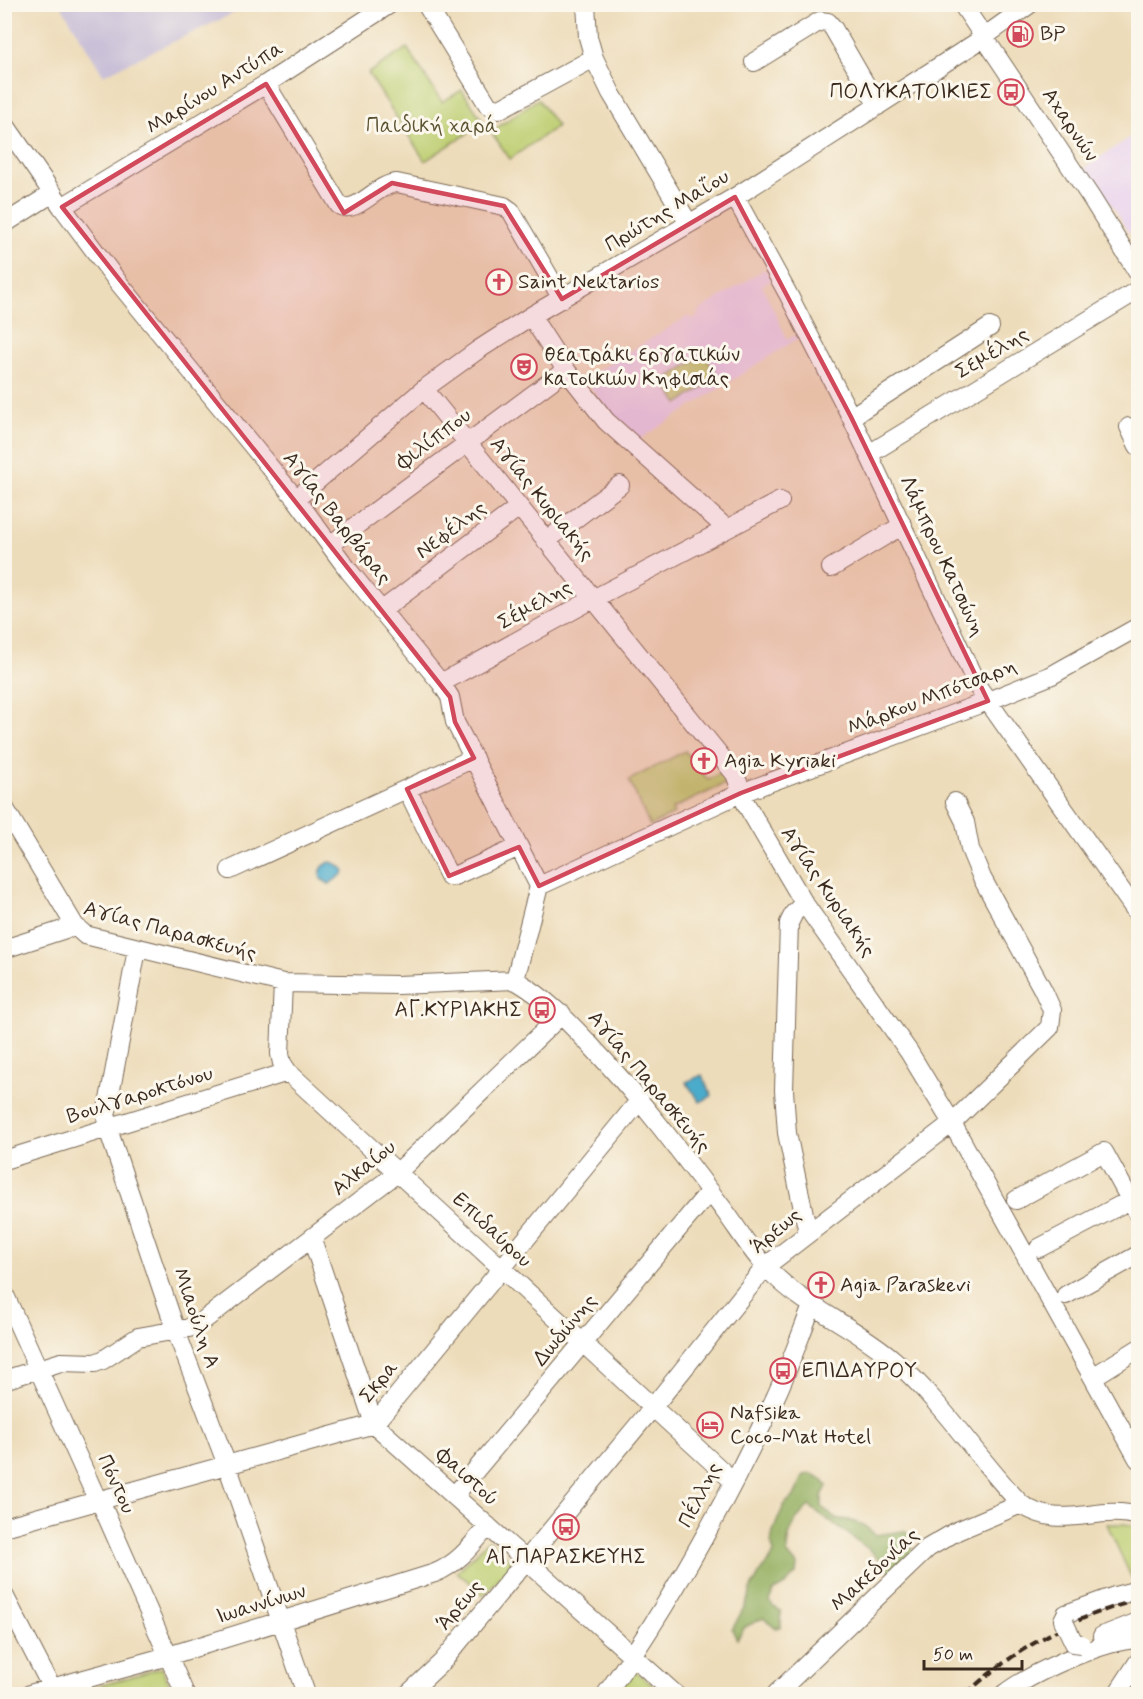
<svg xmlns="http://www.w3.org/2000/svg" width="1143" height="1699" viewBox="0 0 1143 1699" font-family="Mynerve,sans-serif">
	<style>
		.built { fill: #e8d2ee }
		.industrial { fill: #c9bfd7 }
		.green { fill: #bdce71; stroke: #7c7c48; stroke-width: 1.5 }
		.forest { fill: #96b163; stroke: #686e40; stroke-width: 1.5 }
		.water { fill: #4cabcb; stroke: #446a74; stroke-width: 1.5 }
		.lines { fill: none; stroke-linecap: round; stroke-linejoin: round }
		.minor-casing { stroke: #796855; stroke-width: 20 }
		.minor { stroke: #fff; stroke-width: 18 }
		.rail { stroke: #3b2a1e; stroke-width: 4; stroke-dasharray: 9 4.5; stroke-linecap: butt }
		.minor-bridge-casing { stroke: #796855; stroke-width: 20; stroke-linecap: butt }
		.minor-bridge { stroke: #fff; stroke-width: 18 }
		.marked { fill: #d1495b; fill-opacity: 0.2; stroke: #d1495b; stroke-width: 4.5; stroke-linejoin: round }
		.labels { text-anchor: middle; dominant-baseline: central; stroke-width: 6; stroke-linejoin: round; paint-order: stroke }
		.poi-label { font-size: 21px; fill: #3b2a1e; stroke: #fbf7ec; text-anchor: start }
		.street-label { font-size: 21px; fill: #3b2a1e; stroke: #fbf7ec }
		.park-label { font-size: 21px; fill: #5c5333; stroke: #fbf7ec }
	</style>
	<rect width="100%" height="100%" fill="#fbf7ec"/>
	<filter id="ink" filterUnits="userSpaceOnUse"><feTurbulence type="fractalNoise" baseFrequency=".0167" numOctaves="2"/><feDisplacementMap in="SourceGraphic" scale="12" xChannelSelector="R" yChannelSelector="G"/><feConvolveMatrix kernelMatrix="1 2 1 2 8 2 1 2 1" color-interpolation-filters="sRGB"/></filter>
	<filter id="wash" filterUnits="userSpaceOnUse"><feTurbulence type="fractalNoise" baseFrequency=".008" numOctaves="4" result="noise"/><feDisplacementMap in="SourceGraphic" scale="24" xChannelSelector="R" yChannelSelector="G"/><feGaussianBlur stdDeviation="1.35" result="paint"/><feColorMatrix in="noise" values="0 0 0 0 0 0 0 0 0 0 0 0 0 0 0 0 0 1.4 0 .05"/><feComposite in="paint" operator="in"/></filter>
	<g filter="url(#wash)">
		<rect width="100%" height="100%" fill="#eddcba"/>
		<!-- built -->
		<path class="built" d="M1138,132V227L1128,233L1116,211L1084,168Z
			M765,269L772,280L762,285L787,339L798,335L800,337L637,441L635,439L638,436L624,423L620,426L584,379L689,316L693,320L699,315L697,312Z"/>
		<!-- industrial -->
		<path class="industrial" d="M61,5H251L103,75Z"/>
		<!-- green -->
		<path class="green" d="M407,48L442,102L462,90L484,123L425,161L368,73Z
			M538,99L557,126L510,159L491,132Z
			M704,354L719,377L678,404L663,381Z
			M685,751L708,780L725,770L729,782L672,809L674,814L650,826L629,780Z
			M1107,1524H1125L1138,1527V1578L1132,1579Z
			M489,1540L513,1563L484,1595L457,1572Z
			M161,1668L175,1694H72Z
			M633,1669L663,1694H615Z"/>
		<!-- forest -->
		<path class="forest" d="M812,1474L822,1479L827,1486L822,1496V1507L834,1518L849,1520L863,1525L876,1535L904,1531L911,1536L913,1552L897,1571H890L870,1550L809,1506C795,1518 787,1534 787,1553L797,1565L796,1574L785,1585L774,1591L770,1601L773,1607L781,1611V1627L775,1628L763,1618L745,1627L737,1639L732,1630L749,1598L751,1587C759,1579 757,1576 762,1569C768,1562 771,1562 774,1552L771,1543L773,1531L785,1503L793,1498L804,1475Z"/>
		<!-- water -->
		<path class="water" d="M330,862L337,864L344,870L343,874L329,884L321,879C319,870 322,866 330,862Z
			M702,1075L712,1096L700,1102L686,1082Z"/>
	</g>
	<g filter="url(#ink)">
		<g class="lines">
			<!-- minor casing -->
			<g class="minor-casing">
				<path id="minor" d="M426,4L488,105L498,110L594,58L611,93L689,224
					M586,4L588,37L594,58
					M962,4L1092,199L1138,273
					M754,62L820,21L828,22L833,28L878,106
					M266,84L339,205C357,216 377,183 397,183L504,206L511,211L562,299
					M4,123L62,207L118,282L296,499L349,571L441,683L450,697L455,722L539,886L515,980
					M735,197L788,294L851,417L978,687L1138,914
					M62,207L266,84L390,4
					M4,224L53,193
					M531,316L566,370L606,421L726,528
					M424,389L735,774L746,804L804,903L909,1052L952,1123L1138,1459
					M851,417L990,327
					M1129,427L1138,446
					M869,454L1138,290
					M296,499L424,389L478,350L531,316L735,197L974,44L1030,4
					M546,541L620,485
					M330,545L566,370
					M831,568L903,525
					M381,611L519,507
					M441,683L593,599L780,501
					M407,789L449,876H454L519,847
					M4,807L75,926L85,935L283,983L398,985L515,980C546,998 569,1022 593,1048C641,1099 682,1154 724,1210C738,1229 751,1251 767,1268C804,1308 855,1326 895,1361C943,1403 977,1458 1021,1504C1060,1532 1097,1504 1138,1516
					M230,870L474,758
					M539,886L741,793L988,701L1052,675L1138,627
					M804,903L794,913L789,923L784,1090L787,1133L808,1233
					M4,949L75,926
					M137,949L106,1116L108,1129L176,1331L227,1465L306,1694
					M283,983L280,1054L282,1063L288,1072L733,1481
					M4,1160L288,1072
					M1016,1200L1104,1152L1138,1214
					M312,1239L374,1424L675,1694
					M1039,1248L1130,1200
					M4,1293L97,1499L100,1501L185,1694
					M1066,1295L1138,1255
					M1101,1372L1138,1349
					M4,1380L61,1362L95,1363L103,1360L138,1337L189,1328L204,1320L397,1173L562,1014
					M454,1496L710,1191
					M4,1527L374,1424L640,1100
					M4,1595L55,1694
					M1066,1614L1115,1596L1138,1590
					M1102,1636L1138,1622
					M30,1694L168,1656L435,1573C459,1563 472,1545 488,1526
					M408,1694L442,1662L653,1407L766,1266L952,1123L1050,1027L1052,1010L1043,990L982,878L970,849L965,822L955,802
					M606,1694C671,1603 727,1500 775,1398C789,1368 800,1336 812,1306
					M776,1694L928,1548L957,1531L1021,1504
					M1004,1694C1031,1673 1104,1640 1138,1639
					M1117,1694L1138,1662"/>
			</g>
			<!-- minor -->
			<use href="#minor" class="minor"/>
			<!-- rail -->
			<path class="rail" d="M966,1694C1014,1649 1075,1616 1138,1600"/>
			<!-- minor-bridge casing -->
			<g class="minor-bridge-casing">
				<path id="minor-bridge" d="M1066,1614L1063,1620L1074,1643L1081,1644"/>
			</g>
			<!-- minor-bridge -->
			<use href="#minor-bridge" class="minor-bridge"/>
		</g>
	</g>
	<!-- marked area -->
	<path class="marked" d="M266,84L344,213L392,183L504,206L562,299L735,197L851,417L988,701L741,793L539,886L519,847L449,876L407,789L474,758L455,722L450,697L62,207Z"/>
	<!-- icons -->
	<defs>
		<g id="fuel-ring" transform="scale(1.35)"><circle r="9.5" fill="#fbf7ec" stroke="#d1495b" stroke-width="1.5"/><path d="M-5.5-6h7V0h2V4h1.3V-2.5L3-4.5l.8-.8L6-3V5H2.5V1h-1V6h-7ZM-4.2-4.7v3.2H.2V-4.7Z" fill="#d1495b"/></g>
		<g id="bus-ring" transform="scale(1.35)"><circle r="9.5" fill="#fbf7ec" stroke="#d1495b" stroke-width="1.5"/><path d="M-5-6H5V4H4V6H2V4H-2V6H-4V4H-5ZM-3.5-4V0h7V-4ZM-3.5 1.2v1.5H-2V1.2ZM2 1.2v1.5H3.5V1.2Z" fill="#d1495b"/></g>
		<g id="church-ring" transform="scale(1.35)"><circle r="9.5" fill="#fbf7ec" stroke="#d1495b" stroke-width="1.5"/><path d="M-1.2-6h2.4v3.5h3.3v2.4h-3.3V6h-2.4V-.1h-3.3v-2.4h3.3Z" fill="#d1495b"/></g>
		<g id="theatre-ring" transform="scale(1.35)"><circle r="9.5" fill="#fbf7ec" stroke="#d1495b" stroke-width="1.5"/><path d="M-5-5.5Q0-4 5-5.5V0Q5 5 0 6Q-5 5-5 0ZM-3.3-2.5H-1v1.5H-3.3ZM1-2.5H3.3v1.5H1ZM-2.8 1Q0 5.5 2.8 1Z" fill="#d1495b"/></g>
		<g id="hotel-ring" transform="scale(1.35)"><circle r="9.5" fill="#fbf7ec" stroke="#d1495b" stroke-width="1.5"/><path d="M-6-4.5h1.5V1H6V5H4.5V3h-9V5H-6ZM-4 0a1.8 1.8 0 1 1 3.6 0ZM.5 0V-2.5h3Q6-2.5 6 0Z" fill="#d1495b"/></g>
	</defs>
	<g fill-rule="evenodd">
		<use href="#fuel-ring" x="1020" y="34"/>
		<use href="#bus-ring" x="1011" y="92"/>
		<use href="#church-ring" x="499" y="282"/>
		<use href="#theatre-ring" x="524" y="367"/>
		<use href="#church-ring" x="704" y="761"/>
		<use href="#bus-ring" x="542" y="1010"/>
		<use href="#church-ring" x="821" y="1285"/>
		<use href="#bus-ring" x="783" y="1371"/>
		<use href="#hotel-ring" x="710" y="1425"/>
		<use href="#bus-ring" x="566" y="1527"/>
	</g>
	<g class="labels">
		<!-- poi labels -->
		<g class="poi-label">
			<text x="1040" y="34">BP</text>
			<text x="992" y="92" text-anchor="end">ΠΟΛΥΚΑΤΟΙΚΙΕΣ</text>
			<text x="518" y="282">Saint Nektarios</text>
			<text x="544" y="355">θεατράκι εργατικών<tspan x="544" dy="24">κατοικιών Κηφισιάς</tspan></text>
			<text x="724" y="761">Agia Kyriaki</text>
			<text x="522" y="1010" text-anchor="end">ΑΓ.ΚΥΡΙΑΚΗΣ</text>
			<text x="840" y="1285">Agia Paraskevi</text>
			<text x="802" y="1371">ΕΠΙΔΑΥΡΟΥ</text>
			<text x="730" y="1413">Nafsika<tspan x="730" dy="24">Coco-Mat Hotel</tspan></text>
			<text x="566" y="1557" text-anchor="middle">ΑΓ.ΠΑΡΑΣΚΕΥΗΣ</text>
		</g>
		<!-- street labels -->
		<g class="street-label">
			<text transform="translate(215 88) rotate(-32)">Μαρίνου Αντύπα</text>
			<text transform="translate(1070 125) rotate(56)">Αχαρνών</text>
			<text transform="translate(667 211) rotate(-31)">Πρώτης Μαΐου</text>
			<text transform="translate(992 353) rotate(-31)">Σεμέλης</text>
			<text transform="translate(434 439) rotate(-37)">Φιλίππου</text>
			<text transform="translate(542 499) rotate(51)">Αγίας Κυριακής</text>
			<text transform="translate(337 518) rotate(52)">Αγίας Βαρβάρας</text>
			<text transform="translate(451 530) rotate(-37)">Νεφέλης</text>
			<text transform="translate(942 556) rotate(65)">Λάμπρου Κατσώνη</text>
			<text transform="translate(535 605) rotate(-29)">Σέμελης</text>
			<text transform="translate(932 697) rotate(-21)">Μάρκου Μπότσαρη</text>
			<text transform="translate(828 892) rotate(56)">Αγίας Κυριακής</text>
			<text transform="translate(170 931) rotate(15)">Αγίας Παρασκευής</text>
			<text transform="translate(649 1082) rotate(50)">Αγίας Παρασκευής</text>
			<text transform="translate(140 1095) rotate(-17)">Βουλγαροκτόνου</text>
			<text transform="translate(364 1168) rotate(-39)">Αλκαίου</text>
			<text transform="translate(492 1230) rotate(43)">Επιδαύρου</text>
			<text transform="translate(776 1231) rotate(-40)">Άρεως</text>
			<text transform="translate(196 1318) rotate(71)">Μιαούλη Α</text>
			<text transform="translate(565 1330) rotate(-50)">Δωδώνης</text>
			<text transform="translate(379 1382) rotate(-51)">Σκρα</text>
			<text transform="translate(467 1477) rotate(42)">Φαιστού</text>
			<text transform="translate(116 1484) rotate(65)">Πόντου</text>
			<text transform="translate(700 1495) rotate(-63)">Πέλλης</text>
			<text transform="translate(875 1570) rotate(-43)">Μακεδονίας</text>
			<text transform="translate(261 1604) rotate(-17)">Ιωαννίνων</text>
			<text transform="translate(460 1605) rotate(-50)">Άρεως</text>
		</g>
		<!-- park labels -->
		<g class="park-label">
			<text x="432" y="126">Παιδική χαρά</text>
		</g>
	</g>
	<!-- margin -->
	<rect width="1143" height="1699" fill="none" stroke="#fbf7ec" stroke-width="24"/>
	<!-- scale -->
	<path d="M924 1660v9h98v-9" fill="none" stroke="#3b2a1e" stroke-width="3"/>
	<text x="933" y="1660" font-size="18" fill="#3b2a1e" stroke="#fbf7ec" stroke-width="4.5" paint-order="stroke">50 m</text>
</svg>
